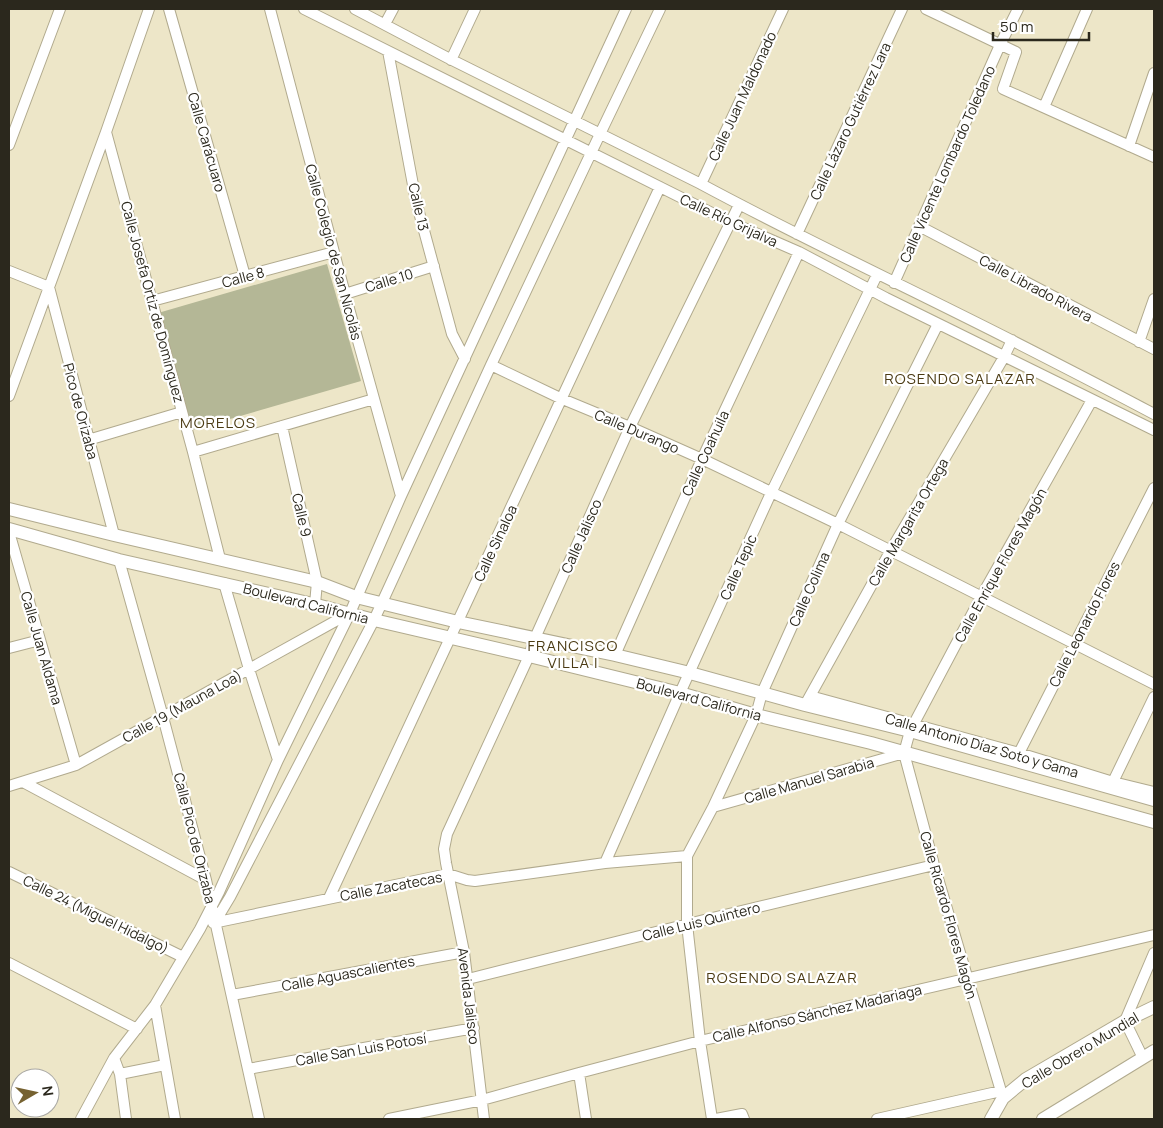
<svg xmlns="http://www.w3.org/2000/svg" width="1163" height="1128" viewBox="0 0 1163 1128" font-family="Manrope,sans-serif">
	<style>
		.green { fill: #b4b796 }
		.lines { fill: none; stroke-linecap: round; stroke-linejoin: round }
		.minor-casing { stroke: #b1aa8e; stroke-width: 12 }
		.tertiary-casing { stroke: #b1aa8e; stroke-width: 14 }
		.minor { stroke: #fff; stroke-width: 10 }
		.tertiary { stroke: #fff; stroke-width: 12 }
		.labels { text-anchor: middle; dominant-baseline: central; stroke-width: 4.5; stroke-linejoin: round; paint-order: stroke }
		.street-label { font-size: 14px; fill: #2b281d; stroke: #fff }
		.neighbourhood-label { font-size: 15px; letter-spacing: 1px; fill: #4b3b14; stroke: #fff }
	</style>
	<rect width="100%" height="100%" fill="#ede6c8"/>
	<!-- green -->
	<path class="green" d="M327,264L361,381L192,430L158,313Z"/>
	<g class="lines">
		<!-- minor casing -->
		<g class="minor-casing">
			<path id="minor" d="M169,9L245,276
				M270,9L345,294L401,496
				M304,9L730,222L799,252L886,298L1154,430
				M355,9L448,58L701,184C803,239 909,288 1013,341C1060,365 1107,389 1154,414
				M926,9L1016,52L1003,89L1154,157
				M385,24L393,9
				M388,51L416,201L452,334L465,359
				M451,60L475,9
				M1044,107L1087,9
				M106,132L193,452L220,559
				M9,145L60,9
				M1129,146L1154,73
				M701,184L783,9
				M919,226L1154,349
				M797,234L902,9
				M9,271L49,287L114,535
				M894,283L1000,45L1018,9
				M345,294L434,266
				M152,301L334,252
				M1139,342L1154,299
				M491,365L560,398L630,427L702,459L838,524L1154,684
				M9,396L106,132L149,9
				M282,426L317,582L315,604
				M88,440L182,412
				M193,452L374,399
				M9,532L76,765
				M119,560L163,717L206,880L259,1119
				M224,583L249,669L278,760
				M9,648L40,640
				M615,655L702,459L799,252
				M810,696L1019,753L1113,782L1154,792
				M805,705L891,550L1004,357L1012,340
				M1017,757L1154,488
				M23,782L206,880
				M9,786L76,765L350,613
				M1110,788L1154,697
				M713,807L904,753
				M605,863L680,693L771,493L877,275
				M9,872L183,957
				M329,898L660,187
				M215,922L230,897L374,620L491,365L600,134L660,9
				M213,923L448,874L467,880L475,881L605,863L687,856
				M9,963L137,1029
				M468,979L708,919L934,865
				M232,995L464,952
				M155,1005L175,1119
				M114,1058L120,1074L126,1119
				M1143,1058L1125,1021L1154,953
				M248,1069L474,1028
				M579,1073L586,1119
				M120,1074L165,1065
				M1003,1098L934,865L904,753L910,731L981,597L1092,400
				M81,1119L114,1058L155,1005L200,929L219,892L278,760L350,613L401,496L626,9
				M389,1119L482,1100L579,1073L700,1041L1154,935
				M484,1119L464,952L446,863L444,849L447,834L529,656L535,638L630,427L739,205
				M712,1119L700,1041L687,924V856L713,807L756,715L762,693L838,524L938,324
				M716,1119L742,1114L744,1119
				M877,1119L1001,1091"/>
		</g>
		<!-- tertiary casing -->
		<g class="tertiary-casing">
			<path id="tertiary" d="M9,509L114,535L317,582L356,597L458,622L615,655L690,673L805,705L910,731L1154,800
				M9,529L119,560L313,604L374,620L529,656L680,693L756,715L871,743L1154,822
				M991,1119L1003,1098L1026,1079L1125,1021L1154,1007
				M1043,1119L1154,1051"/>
		</g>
		<!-- minor -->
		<use href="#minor" class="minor"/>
		<!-- tertiary -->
		<use href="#tertiary" class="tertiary"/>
	</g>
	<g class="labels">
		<!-- street labels -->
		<g class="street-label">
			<text transform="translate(742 96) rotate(-65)">Calle Juan Maldonado</text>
			<text transform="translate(850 121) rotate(-65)">Calle Lázaro Gutiérrez Lara</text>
			<text transform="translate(207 142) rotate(74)">Calle Carácuaro</text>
			<text transform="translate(947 164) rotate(-66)">Calle Vicente Lombardo Toledano</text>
			<text transform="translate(419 207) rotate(77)">Calle 13</text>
			<text transform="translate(729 220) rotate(25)">Calle Río Grijalva</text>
			<text transform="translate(334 252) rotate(75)">Calle Colegio de San Nicolás</text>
			<text transform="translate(243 277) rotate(-15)">Calle 8</text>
			<text transform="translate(389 280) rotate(-17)">Calle 10</text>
			<text transform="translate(1036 288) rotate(28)">Calle Librado Rivera</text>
			<text transform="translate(153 302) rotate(75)">Calle Josefa Ortiz de Domínguez</text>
			<text transform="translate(81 411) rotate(75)">Pico de Orizaba</text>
			<text transform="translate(637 431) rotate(23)">Calle Durango</text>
			<text transform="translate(705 453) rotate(-65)">Calle Coahuila</text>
			<text transform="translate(302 515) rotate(77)">Calle 9</text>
			<text transform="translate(908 522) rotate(-60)">Calle Margarita Ortega</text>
			<text transform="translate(581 536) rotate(-66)">Calle Jalisco</text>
			<text transform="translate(495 543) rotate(-65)">Calle Sinaloa</text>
			<text transform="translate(1000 565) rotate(-61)">Calle Enrique Flores Magón</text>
			<text transform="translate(738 567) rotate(-66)">Calle Tepic</text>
			<text transform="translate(809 589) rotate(-66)">Calle Colima</text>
			<text transform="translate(306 603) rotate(14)">Boulevard California</text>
			<text transform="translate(1084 624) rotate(-63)">Calle Leonardo Flores</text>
			<text transform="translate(42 648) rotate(74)">Calle Juan Aldama</text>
			<text transform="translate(699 699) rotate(15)">Boulevard California</text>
			<text transform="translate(182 706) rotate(-29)">Calle 19 (Mauna Loa)</text>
			<text transform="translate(982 745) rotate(16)">Calle Antonio Díaz Soto y Gama</text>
			<text transform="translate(809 780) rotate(-16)">Calle Manuel Sarabia</text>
			<text transform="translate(195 838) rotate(76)">Calle Pico de Orizaba</text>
			<text transform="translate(391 886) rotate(-11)">Calle Zacatecas</text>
			<text transform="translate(96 914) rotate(26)">Calle 24 (Miguel Hidalgo)</text>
			<text transform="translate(949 915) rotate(74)">Calle Ricardo Flores Magón</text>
			<text transform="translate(701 921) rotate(-14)">Calle Luis Quintero</text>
			<text transform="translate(348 973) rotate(-11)">Calle Aguascalientes</text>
			<text transform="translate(469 996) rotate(83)">Avenida Jalisco</text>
			<text transform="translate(817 1013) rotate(-13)">Calle Alfonso Sánchez Madariaga</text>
			<text transform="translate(361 1049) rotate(-10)">Calle San Luis Potosí</text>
			<text transform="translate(1080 1050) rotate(-31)">Calle Obrero Mundial</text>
		</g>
		<!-- neighbourhood labels -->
		<g class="neighbourhood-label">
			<text x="960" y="378">ROSENDO SALAZAR</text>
			<text x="218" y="422">MORELOS</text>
			<text x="573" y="645">FRANCISCO<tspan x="573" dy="17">VILLA I</tspan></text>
			<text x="782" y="977">ROSENDO SALAZAR</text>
		</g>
	</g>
	<!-- border -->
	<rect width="1163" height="1128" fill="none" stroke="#2b281d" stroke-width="20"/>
	<!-- north arrow -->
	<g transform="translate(35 1093) rotate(81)"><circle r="24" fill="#ffffff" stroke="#aaa9a5"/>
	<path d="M0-4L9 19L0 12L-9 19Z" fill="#766231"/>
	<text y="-8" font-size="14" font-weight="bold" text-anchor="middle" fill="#2b281d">N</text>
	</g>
	<!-- scale -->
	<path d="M993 32v8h96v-8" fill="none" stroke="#2b281d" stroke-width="2.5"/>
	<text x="1000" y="32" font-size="15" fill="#2b281d" stroke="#ffffff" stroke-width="4" paint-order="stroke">50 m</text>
</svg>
